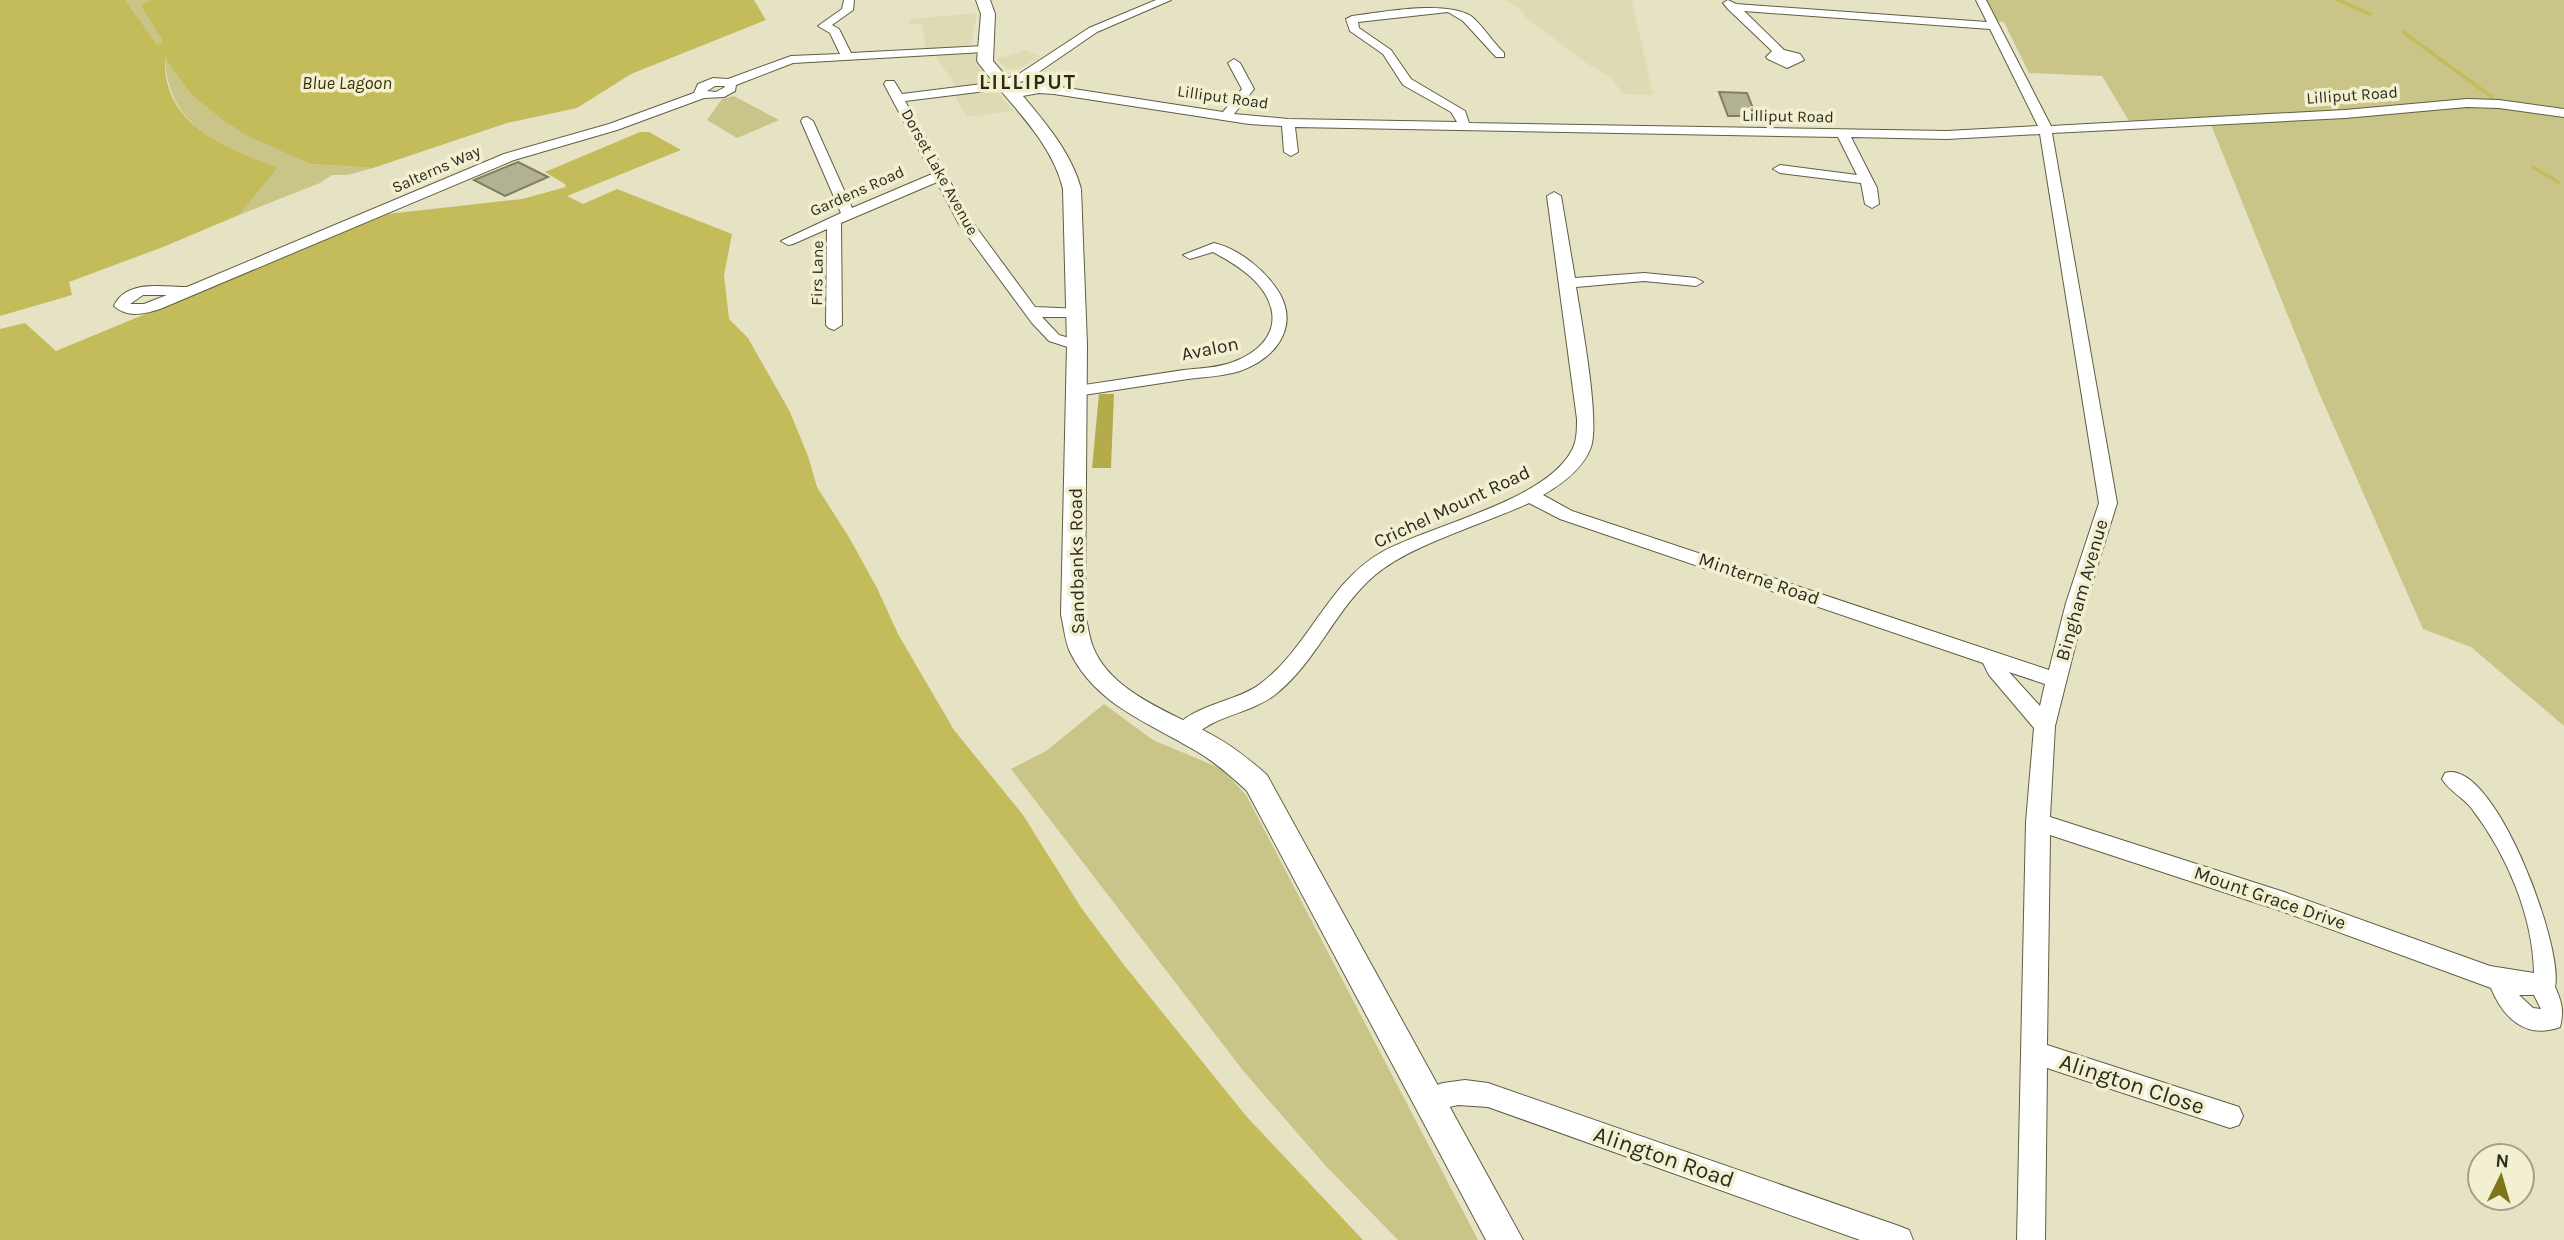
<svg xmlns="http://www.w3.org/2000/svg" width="2564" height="1240" viewBox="0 0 2564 1240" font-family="Karla,sans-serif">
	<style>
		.built { fill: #dedbb4 }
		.green { fill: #c9c488 }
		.forest { fill: #b4ac4b }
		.water { fill: #c4bc5b }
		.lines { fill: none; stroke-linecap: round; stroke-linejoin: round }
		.stream { stroke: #c4bc5b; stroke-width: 3.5 }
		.building { fill: #b3b193; stroke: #817f62; stroke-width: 2 }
		.minor-casing { stroke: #605f43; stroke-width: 2 }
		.major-casing { stroke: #605f43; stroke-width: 2 }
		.minor { fill: #fff; fill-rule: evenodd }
		.major { fill: #fff; fill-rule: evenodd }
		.labels { text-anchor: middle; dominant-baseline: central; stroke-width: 7; stroke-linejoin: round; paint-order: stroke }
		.far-street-label { font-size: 16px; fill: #2c2b1f; stroke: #f2f0d1 }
		.far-water-label { font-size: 18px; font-style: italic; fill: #353207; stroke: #f2f0d1 }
		.street-label { font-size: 19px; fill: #2c2b1f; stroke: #f2f0d1 }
		.far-district-label { font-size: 21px; font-weight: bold; letter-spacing: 2px; fill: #2d2b12; stroke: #f2f0d1 }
		.near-street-label { font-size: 23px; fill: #2c2b1f; stroke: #f2f0d1 }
	</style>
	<rect width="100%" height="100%" fill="#e5e3c4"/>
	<!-- built -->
	<path class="built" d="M1505,0H1632L1653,95L1623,94L1611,78L1586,63L1524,16V12Z
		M977,13L971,46L996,90L1014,111L967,117L950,88L956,86L935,55H926L922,24H910L909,19Z
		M1026,50L1041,57L1018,69L1005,68L996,59Z"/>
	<!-- green -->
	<path class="green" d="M125,0H150L140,5L163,42L157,44Z
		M1981,0H2564V726L2471,647L2423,629L2317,388L2212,127L2199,117L2129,121L2102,76L2029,73L2004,22L1992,21Z
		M165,55L190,93L311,164L373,168L347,175H332L320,183L239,215L276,168C220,144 166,127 165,55Z
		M734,96L779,120L737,138L707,120L722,99Z
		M1104,704L1153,740L1222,769L1246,795L1478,1240H1398L1325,1165L1245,1073L1011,769L1046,751Z"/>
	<!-- forest -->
	<path class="forest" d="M1099,394H1114L1111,468H1092Z"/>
	<!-- water -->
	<path class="water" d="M0,0H125L157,44L163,42L140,5L150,0H754L766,20L631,74L577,108L507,123L373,168L311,164L248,136L223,120L190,93L165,57C162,125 224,146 277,168L239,215L163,247L69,282L72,295L0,316Z
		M640,132H649L681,150L567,196L583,204L617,189L732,234L724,275L729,319L748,338L790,412L808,456L817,487L850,539L877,588L898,634L954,730L1023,815L1082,909L1124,965L1247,1117L1363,1240H0V329L25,323L56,351L387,214L522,199L566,187L565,184L545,172Z"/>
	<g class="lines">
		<!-- stream -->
		<path class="stream" d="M2338,0L2370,14
			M2403,32L2492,97
			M2533,167L2558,182"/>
	</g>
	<!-- building -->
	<path class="building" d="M1719,92L1747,93L1756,116H1728Z
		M518,162L548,177L505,196L474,180Z"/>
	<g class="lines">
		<!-- minor casing -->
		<g class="minor-casing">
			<path id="minor" d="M844,0H854L853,10L832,25L839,29L851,53L984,46L990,49L984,52L793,63L736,85L735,91L724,97L704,98L617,130L514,160L160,309C145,314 127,318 114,306C126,279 163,287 187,287L504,154L609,124L694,93L698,84L713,78L728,79L791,56L840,54L830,33L818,26L842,9ZM715,86H724L725,87L716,92L707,91ZM143,295H167L144,304H130Z
				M1156,0H1171L1097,32L1027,80L1012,84L1010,88L905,101L973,223L1035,307L1082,309L1085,312L1082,315L1077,317H1042L1059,335L1083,342L1085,345L1083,348L1077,350L1049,341L1032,323L959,224L937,182L841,223L842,325L834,330L829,328L826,325L827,229L793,244L788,245L781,241L841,213L801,121L803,118L807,117L813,121L852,208L932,174L884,84L886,81H894L902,94L998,82L1019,74L1089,28Z
				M1728,0L1736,4L1987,22L1976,0H1986L2051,126L2345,110L2467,99L2499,100L2564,109V117L2499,108L2467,107L2345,118L2052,133L2117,503L2086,603L2055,726L2050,817L2284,892L2490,966L2534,973C2533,916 2507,855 2472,809C2464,798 2449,791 2442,779L2445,773C2494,757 2564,947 2555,987C2562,1002 2564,1011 2560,1027C2525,1040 2503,1017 2491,988L2284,912L2050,835L2047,1045L2230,1104L2239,1107L2243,1116L2239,1125L2230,1128L2047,1068L2045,1240H2017L2026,822L2034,728L1989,675L1983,663L1560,519L1529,503C1484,524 1410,545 1375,575C1335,609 1317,661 1276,694C1258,708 1234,713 1213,723C1200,729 1190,742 1176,738L1173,732C1186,706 1237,702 1260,684C1309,648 1328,582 1382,552C1431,525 1546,501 1572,450C1577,441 1577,429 1577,419L1547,196L1554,192L1561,196L1575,278L1644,273L1696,278L1703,282L1696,286L1644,281L1576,287C1581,319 1600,420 1591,447C1583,469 1562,484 1543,495L1572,511L2049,670L2066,603L2099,503L2040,134L1947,139L1851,137L1877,188L1879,204L1872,208L1865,204L1861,183L1780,173L1773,169L1780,165L1857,175L1838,137L1295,127L1298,152L1291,156L1284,152L1282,126L1249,124L1054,94L1039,93L1012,98L1006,94L1039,85L1054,86L1223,112L1242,89L1228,63L1234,59L1240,63L1254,89L1234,114L1288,119L1457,122L1451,112L1403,85L1383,54L1350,31L1346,19L1352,16C1383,12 1445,0 1471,16C1483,26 1492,41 1504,53V57H1496L1463,21L1448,12L1358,22L1359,28L1391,50L1411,79L1465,111L1469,123L1947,131L2038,126L1990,29L1744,11L1784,50L1800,54L1804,60L1787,68L1768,59L1766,57L1772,51L1728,9L1723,3ZM2009,672L2045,684L2040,706ZM2519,995H2534L2541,1009L2533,1008Z
				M1214,243C1240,249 1267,272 1280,294C1299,329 1274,359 1240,371C1224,376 1205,377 1188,379C1151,385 1114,390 1077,396L1071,394L1069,391L1077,386C1113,381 1149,375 1184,370C1200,368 1218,368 1233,362C1255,354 1276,337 1272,312C1267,283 1237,265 1213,252L1190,259L1183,255Z
				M1465,1080L1488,1083L1899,1226L1909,1230L1913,1240H1860L1488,1107L1458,1105L1427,1112L1418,1109L1414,1100L1418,1091L1443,1083Z"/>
		</g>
		<!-- major casing -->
		<g class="major-casing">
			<path id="major" d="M976,0H990L995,14L993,61C1023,98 1069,142 1081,189L1087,345L1085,615C1088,625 1089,637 1093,647C1112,694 1174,713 1214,736C1234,747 1250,760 1267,775L1523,1240H1486L1247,791C1231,776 1215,762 1196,751C1148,722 1096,705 1070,652C1065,641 1064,627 1061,615L1067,345L1063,189C1052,140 1006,101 977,61L981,14Z"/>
		</g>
		<!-- minor -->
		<use href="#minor" class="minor"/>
		<!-- major -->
		<use href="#major" class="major"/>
	</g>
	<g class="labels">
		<!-- far-street labels -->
		<g class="far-street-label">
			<text transform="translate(2352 95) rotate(-4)">Lilliput Road</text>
			<text transform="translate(1223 97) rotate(8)">Lilliput Road</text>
			<text transform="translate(1788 116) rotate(1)">Lilliput Road</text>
			<text transform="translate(436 169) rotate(-24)">Salterns Way</text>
			<text transform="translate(940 172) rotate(61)">Dorset Lake Avenue</text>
			<text transform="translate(857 191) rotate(-24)">Gardens Road</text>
			<text transform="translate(817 273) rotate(-89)">Firs Lane</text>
		</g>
		<!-- far-water labels -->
		<g class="far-water-label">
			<text x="347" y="83">Blue Lagoon</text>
		</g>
		<!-- street labels -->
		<g class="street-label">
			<text transform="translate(1210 349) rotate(-11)">Avalon</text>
			<text transform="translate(1452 507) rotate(-25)">Crichel Mount Road</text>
			<text transform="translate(1077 561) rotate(-91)">Sandbanks Road</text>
			<text transform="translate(1759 579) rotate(19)">Minterne Road</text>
			<text transform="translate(2082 590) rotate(-74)">Bingham Avenue</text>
			<text transform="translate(2270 898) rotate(19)">Mount Grace Drive</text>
		</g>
		<!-- far-district labels -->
		<g class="far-district-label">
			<text x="1028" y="82">LILLIPUT</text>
		</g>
		<!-- near-street labels -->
		<g class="near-street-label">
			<text transform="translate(2132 1084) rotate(18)">Alington Close</text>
			<text transform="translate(1664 1157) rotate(19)">Alington Road</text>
		</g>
	</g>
	<!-- north arrow -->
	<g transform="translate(2501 1177) rotate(5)"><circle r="33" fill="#f2f0d1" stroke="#a3a18a" stroke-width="2"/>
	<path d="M0-5L12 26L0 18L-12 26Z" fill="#7d7519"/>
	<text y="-10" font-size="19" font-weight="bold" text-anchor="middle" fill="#2c2b1f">N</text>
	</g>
</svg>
